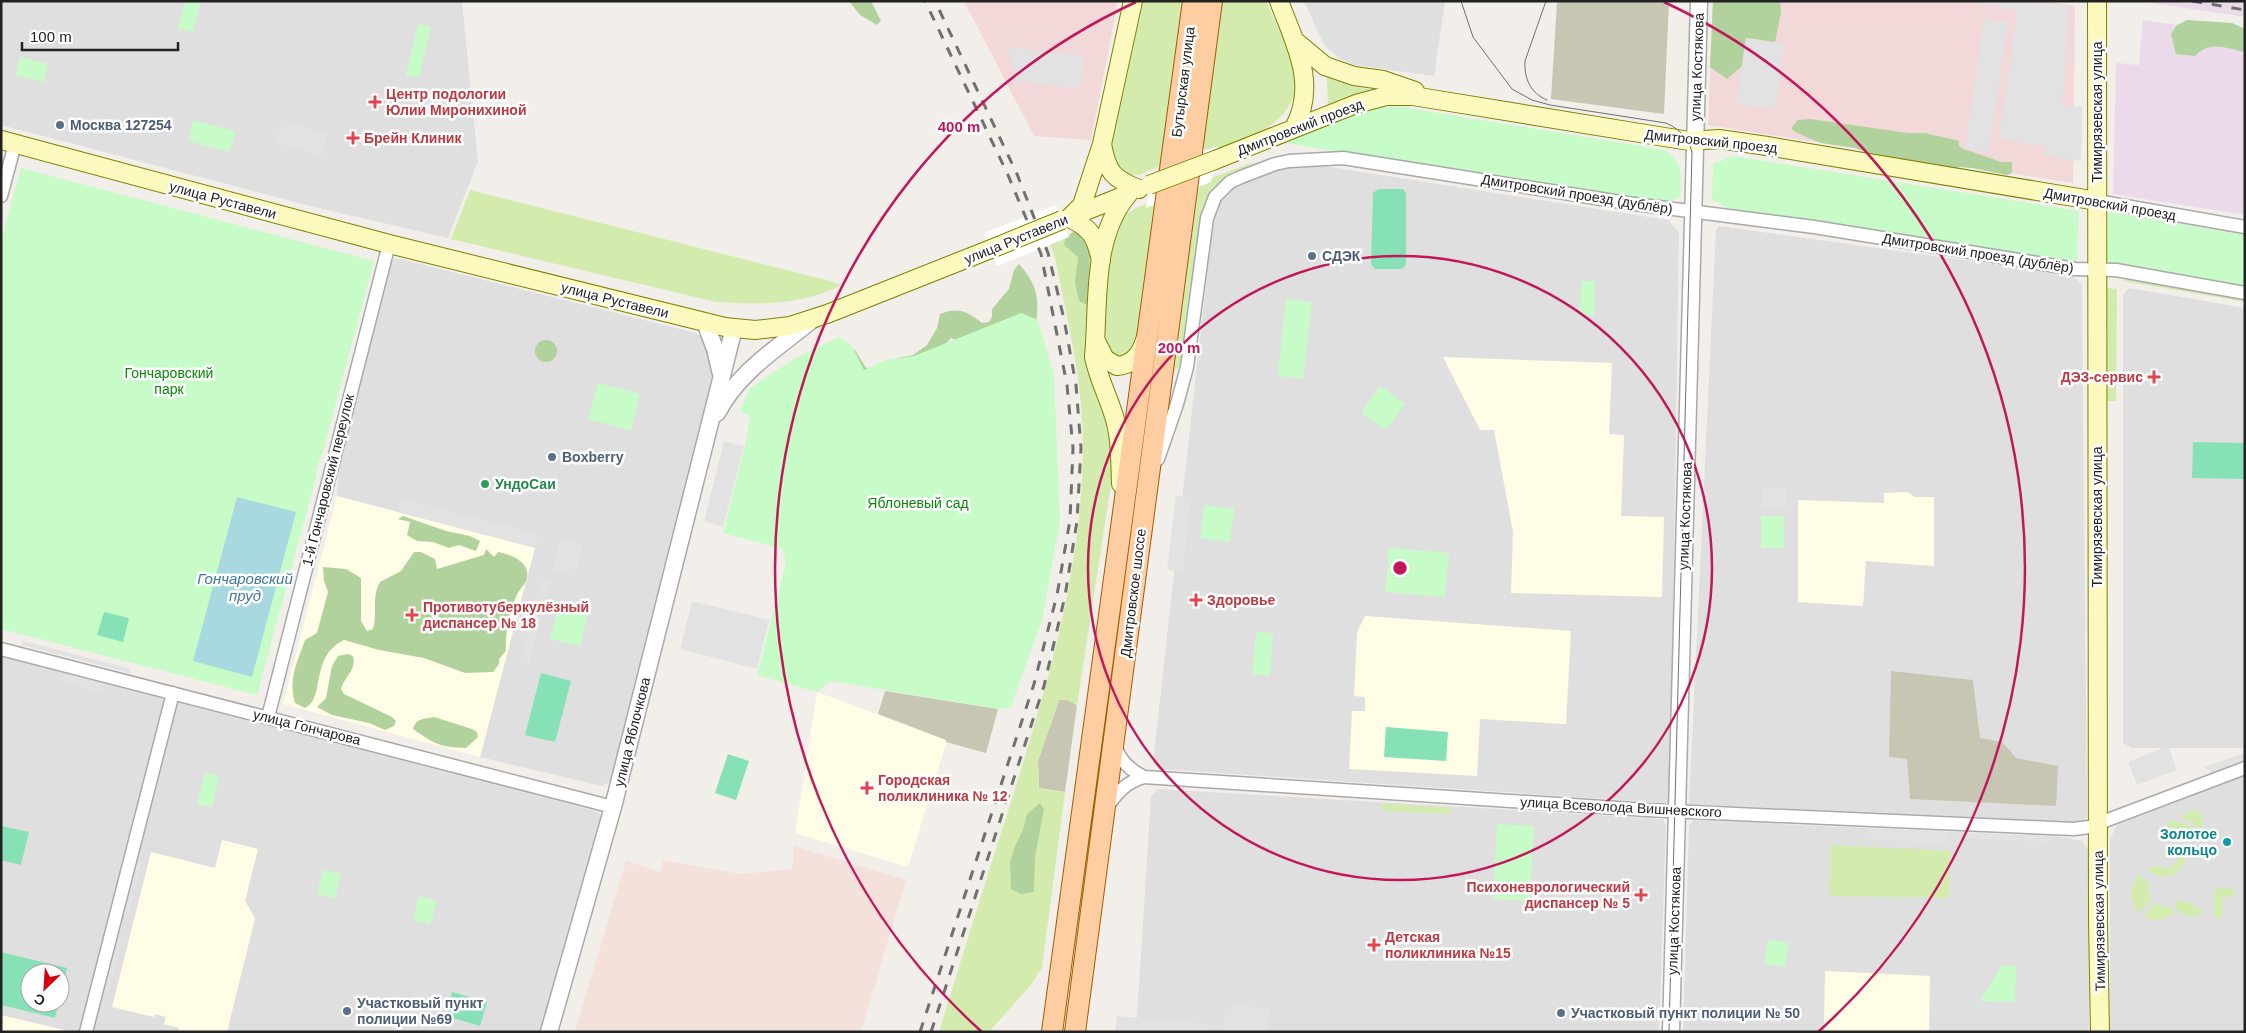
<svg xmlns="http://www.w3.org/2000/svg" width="2246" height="1033" viewBox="0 0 2246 1033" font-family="Helvetica,sans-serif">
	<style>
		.residential { fill: #e0dfdf; fill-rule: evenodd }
		.commercial { fill: #f3d8da }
		.industrial { fill: #ebdbea }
		.education { fill: #fffde5 }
		.military { fill: #f4e1dc }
		.construction { fill: #c7c6b3 }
		.grass { fill: #d3ecae }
		.forest { fill: #b2d29d }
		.park { fill: #c7fbc7 }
		.pitch { fill: #86e2b6 }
		.parking { fill: #e2e2e2 }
		.water { fill: #a9d9e0 }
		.pier { fill: #fff }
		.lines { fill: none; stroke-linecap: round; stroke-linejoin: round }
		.minor-casing { stroke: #a9a9a9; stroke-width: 15 }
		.tertiary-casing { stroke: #a9a9a9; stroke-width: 19 }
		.secondary-casing { stroke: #7e8002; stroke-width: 20 }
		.primary-casing { stroke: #a05c00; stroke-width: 22 }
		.minor { stroke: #fff; stroke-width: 12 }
		.tertiary { stroke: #fff; stroke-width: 16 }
		.secondary { stroke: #fbf9bd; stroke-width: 18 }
		.primary { stroke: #fecea2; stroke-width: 20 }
		.tram { stroke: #707070; stroke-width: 1 }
		.rail { stroke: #707070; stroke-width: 3; stroke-dasharray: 10 10; stroke-linecap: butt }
		.secondary-bridge-casing { stroke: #7e8002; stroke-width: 20; stroke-linecap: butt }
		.secondary-bridge { stroke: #fbf9bd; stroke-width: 18 }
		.ring { fill: none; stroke: #c2185b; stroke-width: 2.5 }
		.health-dot { fill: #e0444e; stroke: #fff; stroke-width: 2 }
		.service-dot { fill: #5c6f8a; stroke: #fff; stroke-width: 2 }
		.leisure-dot { fill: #2e9e5b; stroke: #fff; stroke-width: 2 }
		.culture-dot { fill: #0f9aa8; stroke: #fff; stroke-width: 2 }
		.labels { text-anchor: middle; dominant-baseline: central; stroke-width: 5; stroke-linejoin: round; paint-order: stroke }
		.street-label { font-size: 14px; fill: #222; stroke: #fff }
		.health-label { font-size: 14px; font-weight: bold; fill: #be3a42; stroke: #fff; text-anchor: start }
		.service-label { font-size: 14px; font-weight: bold; fill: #4e5e75; stroke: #fff; text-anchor: start }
		.park-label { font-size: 14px; fill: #0a8709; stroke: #fff }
		.leisure-label { font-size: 14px; font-weight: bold; fill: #27864d; stroke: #fff; text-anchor: start }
		.culture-label { font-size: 14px; font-weight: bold; fill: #0d838f; stroke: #fff; text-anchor: end }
		.water-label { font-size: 15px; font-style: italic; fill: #41789c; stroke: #fff }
		.centre { fill: #c2185b; stroke: #fff; stroke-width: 2.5 }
		.ring-label { font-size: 15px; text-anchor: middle; font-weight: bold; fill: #c2185b; stroke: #fff; stroke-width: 5; stroke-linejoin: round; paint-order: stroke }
	</style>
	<rect width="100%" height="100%" fill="#f2eee9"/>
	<!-- residential -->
	<path class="residential" d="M1,1H462L478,161L448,238L310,206L1,125Z
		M1304,1H1445L1434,76L1355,65L1340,59L1324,45Z
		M1317,165L1668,220L1679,232L1670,802L1667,803L1159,769L1153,763L1212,229L1221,197L1240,180L1272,168Z
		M1719,226L2071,275L2082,284L2087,816L2082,822L1689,804L1716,230Z
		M396,258L696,333L702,337L714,359V389L611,781L602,786L480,757L499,683L337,496L339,467L392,261Z
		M2129,288L2245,308V748H2132L2123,743V295Z
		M1,656L599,812L604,822L543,1032H1ZM30,973H60V1003H30Z
		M2245,776V1032H2110V839L2117,825Z
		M1158,789L1663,819L1666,825L1659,1032H1136L1151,796Z
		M1694,820L2062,837L2082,841L2088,848L2089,1032H1683L1689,825Z"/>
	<!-- commercial -->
	<path class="commercial" d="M964,1H1118L1091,140L1034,136Z
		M1713,1H2045L2075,6L2073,183L1708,125Z"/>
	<!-- industrial -->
	<path class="industrial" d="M2139,1H2245V17Z
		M2143,20L2245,35V215L2113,194L2116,63L2139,65Z"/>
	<!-- education -->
	<path class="education" d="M1443,357L1612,363L1609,434L1624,435L1621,516L1664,517L1662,597L1511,593L1513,532L1494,430H1480Z
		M1907,492L1915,497H1934V566L1866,561L1863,606L1798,602V500L1884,503V493Z
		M337,496L535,548L480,757L283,704Z
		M1365,616L1571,631L1566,724L1480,719L1477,776L1349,769L1352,711H1365V697L1354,696L1357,632Z
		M817,692L947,740L908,867L795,833Z
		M222,840L258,849L245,901L255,918L227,1032H181L178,1031L179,1028L164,1024L166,1017L155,1014L154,1017L112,1007L151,852L215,868Z
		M1825,971L1930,976L1929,1032H1824Z
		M1,1015L64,1030L63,1032H1Z"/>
	<!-- military -->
	<path class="military" d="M794,846L906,880L861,1032L575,1031L626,861L661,872L663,860L740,874L792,869Z"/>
	<!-- construction -->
	<path class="construction" d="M1557,1H1669L1664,114L1551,99Z
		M1891,671L1973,680L1980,738L2002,742L2016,758L2058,766L2056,806L1910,799L1907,759L1889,757Z
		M885,691L998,709L986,753L946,742V740L878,714Z
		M1059,700H1067L1077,705L1065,792L1039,788L1038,761Z"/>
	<!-- grass -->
	<path class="grass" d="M1143,1H1185L1164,164L1139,175L1123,174L1110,159V152Z
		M1221,1H1266C1275,23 1288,46 1294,69C1308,120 1239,148 1200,150Z
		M1327,77L1352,86L1380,91L1328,108Z
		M1256,161L1217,186L1208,199L1181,367L1175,370L1172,368L1195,184Z
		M470,190L830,281L842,285C801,305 760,305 716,302L451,239Z
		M1159,199L1138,348L1119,361L1105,348C1106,319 1105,239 1121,219C1130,208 1147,204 1159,199Z
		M1079,233L1092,248L1088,316L1093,378L1106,422L1113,454L1112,478L1077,705L1067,700H1059L1038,761L1039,788L1065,792L1042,968L1030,986L989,1032H939C963,954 987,876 1012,799C1048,682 1081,575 1083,451C1084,386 1068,322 1055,258L1049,241Z
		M2123,275L2245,296V302L2123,281Z
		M2106,288L2117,289L2116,401H2105Z
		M1386,804L1448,808L1451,811L1448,814L1387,811L1381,808L1380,806Z
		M2195,809L2203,818L2201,838L2193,823L2180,817Z
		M2169,820L2188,825L2193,831L2184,837L2170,833L2168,825Z
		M1830,845L1950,851L1949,898L1829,896Z
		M2179,857H2185C2182,876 2163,883 2148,870L2152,866L2168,869L2176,863Z
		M2139,875L2149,884L2148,889L2151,899L2139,913C2128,901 2129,886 2139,875Z
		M2214,888H2234V897H2222V918H2214Z
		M2177,901L2190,902L2204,912C2192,920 2180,917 2174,904Z
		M2155,903L2164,907L2170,906L2175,914L2157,920L2144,917Z"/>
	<!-- forest -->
	<path class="forest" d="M849,1H871L881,21L877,25L860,15Z
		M1713,1H1780L1781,13L1775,42L1746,38L1742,66L1727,79L1710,67Z
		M2187,20L2232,23L2245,29V52C2226,48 2210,40 2195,56L2176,54L2171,34L2177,25Z
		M1810,119L1908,133H1925L1959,141V146L1964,149L2001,162H2012V173L2007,175L1972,168L1960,167L1949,169L1874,155L1855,148L1821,143L1795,132L1791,128L1798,120Z
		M1073,232L1083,235L1090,244L1089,301L1087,305L1079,301L1075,283L1078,257L1064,245L1065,238Z
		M1019,264C1038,286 1039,297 1036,326L979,348L951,338L945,345L875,386L836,340L855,350L866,368L885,366L898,358L913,355L927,345L937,328L940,314C958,307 967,311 982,323L989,322L992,317V309L1009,289L1014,270Z
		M535 351a11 11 0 1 1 22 0a11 11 0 1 1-22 0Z
		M403,516L446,531L470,536L480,541L476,551L459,545L449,548L433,542L417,541L407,535L410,522L398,519Z
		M486,549L494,557L498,552C511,554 533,563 526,581C523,587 518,591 516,597C509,613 505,634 506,651L499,659V664L493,672L465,673L424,658L379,650L344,640C309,657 326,698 305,708L295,703C288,678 297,664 305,640L317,633L328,592L324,581L323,567L346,569L361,578V621L367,631L373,629C378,613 371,598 380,582L401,571L414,552H421L435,559L437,569L484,555Z
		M348,654L353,656C357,670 344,677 341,689L344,694L392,717L396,721L394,726L385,730L369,723L332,715L317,707L326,698L332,666L338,656Z
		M434,717L472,729L477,732L478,737L466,748C439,747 435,744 413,729C416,718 424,719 434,717Z
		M1040,803L1044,809L1035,857L1034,892L1021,894L1011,889L1010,862L1015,846L1023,830L1027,814Z"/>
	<!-- park -->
	<path class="park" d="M185,1H201L193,32L178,28Z
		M418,24L431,27L419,78L406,75Z
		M20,57L48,64L44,82L15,75Z
		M1380,107H1402L1665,150C1684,164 1681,176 1680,197L1664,204L1285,143L1348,117Z
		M193,120L235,131L230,152L188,141Z
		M1733,156L2079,211L2077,264L1727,208L1712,199L1713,164Z
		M21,168L374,261L323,451L315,473L317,474L257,695L1,629V241Z
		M2110,212L2245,235V286L2113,264L2107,260L2108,216Z
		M1581,281H1595L1594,316L1580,315Z
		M1286,299L1312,302L1303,379L1278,376Z
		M1021,313L1038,320L1054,376L1060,521L1042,620L1011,707L998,709L831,681L817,692L757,675L786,564L783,549L723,533L746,442L750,416L740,411L750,388L794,359L839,337L852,346L864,370L886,360L914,356Z
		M598,383L640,394L631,431L588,419Z
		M1380,386L1405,404L1386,430L1361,413Z
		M1204,505L1234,509L1230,542L1200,538Z
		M1761,516H1784V548H1761Z
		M1389,548L1449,553L1445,597L1385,592Z
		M560,601L589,609L580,646L550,639Z
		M1256,632L1273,633L1270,676L1252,674Z
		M205,773L219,776L212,807L197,804Z
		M1497,824L1534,826L1530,901L1493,899Z
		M323,870L341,874L335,898L317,894Z
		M419,896L437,901L430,924L413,920Z
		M1768,940L1789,943L1785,967L1764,964Z
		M2001,966H2016L2015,1002L1980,1001Z"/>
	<!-- pitch -->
	<path class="pitch" d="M1378,189H1403L1406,193V265L1402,269H1375L1371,264L1373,193Z
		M2193,442L2245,443V479L2192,478Z
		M104,612L129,618L123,642L97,635Z
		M541,673L571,681L555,742L525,735Z
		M1386,727L1448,732L1446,761L1384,757Z
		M728,754L749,761L736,800L715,793Z
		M1,826L29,832L21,865L1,860Z
		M1,952L67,968L60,998V973H30V1003H59L55,1018L1,1005Z
		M452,992L487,1002L480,1026L446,1016Z"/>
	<!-- parking -->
	<path class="parking" d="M1956,1H2026L2069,7L2062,106L2082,107L2081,161L2045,156V146L1999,139L2017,10Z
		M1984,18L2008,22L1989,152L1965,149Z
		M1746,38L1785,44L1775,110L1736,104Z
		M1008,47L1084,56L1080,89L1017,81Z
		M282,120L328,133L322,156L276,143Z
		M724,441L744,446L723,527L704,521Z
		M1762,487L1786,488V508L1762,507Z
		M1176,496L1191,497L1183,571L1167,570Z
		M400,498L539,534L535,547L397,512Z
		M560,538L583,544L574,577L552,571Z
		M541,579L550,582L529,664L520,662Z
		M692,601L769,620L757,669L680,649Z
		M23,641L131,669L130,673L22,645Z
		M65,672L105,683L103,693L62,683Z
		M2168,746L2177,770L2137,785L2128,762Z
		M2245,753V761L2212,773L2204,767Z
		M1868,829L1946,832L1949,843L1872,840Z
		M1965,833L2050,836V842L1965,838Z
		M142,862L128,916L120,918L134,864Z
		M123,938L109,992L101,994L114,940Z
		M1233,1005L1270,1008L1268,1032H1223L1225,1009L1232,1010Z
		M1117,1016L1209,1024V1032H1115Z"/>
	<!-- water -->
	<path class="water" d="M237,497L296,512L252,677L193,661Z"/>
	<!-- pier -->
	<path class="pier" d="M1217,146L1211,182L1146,208L1151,174Z
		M1056,205L1069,237L997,266L984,233Z"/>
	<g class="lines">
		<!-- minor casing -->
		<g class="minor-casing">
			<path id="minor" d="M1,196L15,144
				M2097,201L2245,227
				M1158,459L1177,404L1187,367L1207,218L1215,197L1230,182L1241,177L1275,164L1289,161L1343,158L1627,203L1814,227L2075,269L2116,270L2245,293
				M1,649L613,807
				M268,717L389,244
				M1115,745C1119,760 1130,770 1144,777
				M1107,807C1117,793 1126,782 1144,777L1648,810L2074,829L2089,827L2245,768
				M86,1032L173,693"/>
		</g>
		<!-- tertiary casing -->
		<g class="tertiary-casing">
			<path id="tertiary" d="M705,322L715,349L721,374
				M717,413C739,371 778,348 813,319
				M549,1032L613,807L734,328
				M1671,1032L1699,1"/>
		</g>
		<!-- secondary casing -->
		<g class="secondary-casing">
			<path id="secondary" d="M1279,1C1295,44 1318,84 1294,128
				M2097,1L2098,921L2100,1032
				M1295,41L1325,66L1354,76L1383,80L1415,91
				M1,140L389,244L725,327L755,330L790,326L827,314L991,249
				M1102,144C1107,172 1113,179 1139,189
				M1215,160L1356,104L1386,96H1413L1689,141L1719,139L1767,146L2097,201
				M1073,216L1128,194
				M1069,218L1082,205L1102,144L1133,1
				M1069,218C1091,228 1096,237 1101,261
				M1096,341L1105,359L1117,366C1133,365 1141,354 1145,340
				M1121,484C1120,460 1121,436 1113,413C1107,394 1098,377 1094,357C1099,303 1091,237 1129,193"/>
		</g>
		<!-- primary casing -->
		<g class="primary-casing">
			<path id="primary" d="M1052,1032L1193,1
				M1075,1032L1212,1"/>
		</g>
		<!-- minor -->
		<use href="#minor" class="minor"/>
		<!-- tertiary -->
		<use href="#tertiary" class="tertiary"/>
		<!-- secondary -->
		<use href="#secondary" class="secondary"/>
		<!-- primary -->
		<use href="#primary" class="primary"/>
		<!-- tram -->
		<path class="tram" d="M1461,1L1473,37L1512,89L1532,100L1550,105L1666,123C1679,129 1688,137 1692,152L1669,1032
			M1546,1L1525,61C1524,78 1530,93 1547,100"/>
		<!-- rail -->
		<path class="rail" d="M2192,1L2245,10
			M920,1032L1034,684L1057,595L1070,520L1073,448L1067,385L1041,254L1008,175L925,1
			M931,1032L1044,686L1065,596L1077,521L1081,448L1076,385L1064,319L1048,253L1017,174L935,1"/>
		<!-- secondary-bridge casing -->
		<g class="secondary-bridge-casing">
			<path id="secondary-bridge" d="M1149,185L1215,160
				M991,249L1062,220"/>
		</g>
		<!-- secondary-bridge -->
		<use href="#secondary-bridge" class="secondary-bridge"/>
	</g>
	<!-- distance rings -->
	<g class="ring">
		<circle cx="1400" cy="568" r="312"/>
		<path d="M982 1032A624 624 0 0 1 1136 2M1664 2A624 624 0 0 1 1818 1032"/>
	</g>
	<!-- markers -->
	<g class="health-dot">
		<path d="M372.5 94.5h5v5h5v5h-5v5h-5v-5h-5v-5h5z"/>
		<path d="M350.5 130.5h5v5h5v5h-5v5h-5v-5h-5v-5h5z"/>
		<path d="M2151.5 369.5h5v5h5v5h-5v5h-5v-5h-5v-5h5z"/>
		<path d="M1193.5 592.5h5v5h5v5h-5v5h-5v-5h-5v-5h5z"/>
		<path d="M409.5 607.5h5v5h5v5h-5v5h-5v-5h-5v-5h5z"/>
		<path d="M864.5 780.5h5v5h5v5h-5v5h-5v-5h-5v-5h5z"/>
		<path d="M1638.5 887.5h5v5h5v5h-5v5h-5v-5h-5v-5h5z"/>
		<path d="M1371.5 937.5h5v5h5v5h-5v5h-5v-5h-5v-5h5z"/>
	</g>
	<g class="service-dot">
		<circle cx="60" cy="125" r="5"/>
		<circle cx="1312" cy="256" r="5"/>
		<circle cx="552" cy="457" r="5"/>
		<circle cx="347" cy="1011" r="5"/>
		<circle cx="1561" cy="1013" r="5"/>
	</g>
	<circle class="leisure-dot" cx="485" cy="484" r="5"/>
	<circle class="culture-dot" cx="2227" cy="842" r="5"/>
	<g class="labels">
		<!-- street labels -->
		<g class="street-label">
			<text transform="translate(1697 67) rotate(-88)">улица Костякова</text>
			<text transform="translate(1183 82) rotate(-83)">Бутырская улица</text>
			<text transform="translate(2097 112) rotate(-90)">Тимирязевская улица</text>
			<text transform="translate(1300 127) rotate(-21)">Дмитровский проезд</text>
			<text transform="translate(1711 141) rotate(6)">Дмитровский проезд</text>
			<text transform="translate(1577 194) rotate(9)">Дмитровский проезд (дублёр)</text>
			<text transform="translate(223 200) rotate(15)">улица Руставели</text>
			<text transform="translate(2110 204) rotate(10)">Дмитровский проезд</text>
			<text transform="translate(1016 239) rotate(-22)">улица Руставели</text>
			<text transform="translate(1978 253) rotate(9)">Дмитровский проезд (дублёр)</text>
			<text transform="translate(615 300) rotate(14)">улица Руставели</text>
			<text transform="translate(328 480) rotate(-76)">1-й Гончаровский переулок</text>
			<text transform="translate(1685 516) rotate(-88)">улица Костякова</text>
			<text transform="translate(2097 517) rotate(-90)">Тимирязевская улица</text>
			<text transform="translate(1133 593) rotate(-83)">Дмитровское шоссе</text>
			<text transform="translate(307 727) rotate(14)">улица Гончарова</text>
			<text transform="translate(632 732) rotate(-76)">улица Яблочкова</text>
			<text transform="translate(1621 807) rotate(3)">улица Всеволода Вишневского</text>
			<text transform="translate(1674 921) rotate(-88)">улица Костякова</text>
			<text transform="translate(2099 921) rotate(-91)">Тимирязевская улица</text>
		</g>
		<!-- health labels -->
		<g class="health-label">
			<text x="386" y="94">Центр подологии<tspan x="386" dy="16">Юлии Миронихиной</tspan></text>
			<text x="364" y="138">Брейн Клиник</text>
			<text x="2143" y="377" text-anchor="end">ДЭЗ-сервис</text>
			<text x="1207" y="600">Здоровье</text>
			<text x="423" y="607">Противотуберкулёзный<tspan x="423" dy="16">диспансер № 18</tspan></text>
			<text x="878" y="780">Городская<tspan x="878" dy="16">поликлиника № 12</tspan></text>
			<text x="1630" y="887" text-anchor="end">Психоневрологический<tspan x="1630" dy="16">диспансер № 5</tspan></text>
			<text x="1385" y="937">Детская<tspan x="1385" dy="16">поликлиника №15</tspan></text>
		</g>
		<!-- service labels -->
		<g class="service-label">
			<text x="70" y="125">Москва 127254</text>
			<text x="1322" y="256">СДЭК</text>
			<text x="562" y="457">Boxberry</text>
			<text x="357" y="1003">Участковый пункт<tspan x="357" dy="16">полиции №69</tspan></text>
			<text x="1571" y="1013">Участковый пункт полиции № 50</text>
		</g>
		<!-- park labels -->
		<g class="park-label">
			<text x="169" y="373">Гончаровский<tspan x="169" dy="16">парк</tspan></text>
			<text x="918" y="503">Яблоневый сад</text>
		</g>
		<!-- leisure labels -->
		<g class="leisure-label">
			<text x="495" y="484">УндоСаи</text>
		</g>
		<!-- culture labels -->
		<g class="culture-label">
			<text x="2217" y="834">Золотое<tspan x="2217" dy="16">кольцо</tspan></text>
		</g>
		<!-- water labels -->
		<g class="water-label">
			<text x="245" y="578">Гончаровский<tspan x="245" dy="17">пруд</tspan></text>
		</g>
	</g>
	<circle cx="1400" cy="568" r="8" class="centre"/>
	<g class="ring-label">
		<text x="959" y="132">400 m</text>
		<text x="1179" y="353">200 m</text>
	</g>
	<!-- border -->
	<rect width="2246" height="1033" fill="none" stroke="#222222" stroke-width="5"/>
	<!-- north arrow -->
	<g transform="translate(45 988) rotate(205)"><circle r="24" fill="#ffffff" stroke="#a7a7a7"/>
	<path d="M0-4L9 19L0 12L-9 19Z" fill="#d40014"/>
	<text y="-8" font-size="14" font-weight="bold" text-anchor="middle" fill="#222222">С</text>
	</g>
	<!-- scale -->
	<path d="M22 42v8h156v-8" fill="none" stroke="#222222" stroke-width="2.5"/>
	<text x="30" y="42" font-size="15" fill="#222222" stroke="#ffffff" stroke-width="4" paint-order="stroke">100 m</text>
</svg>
